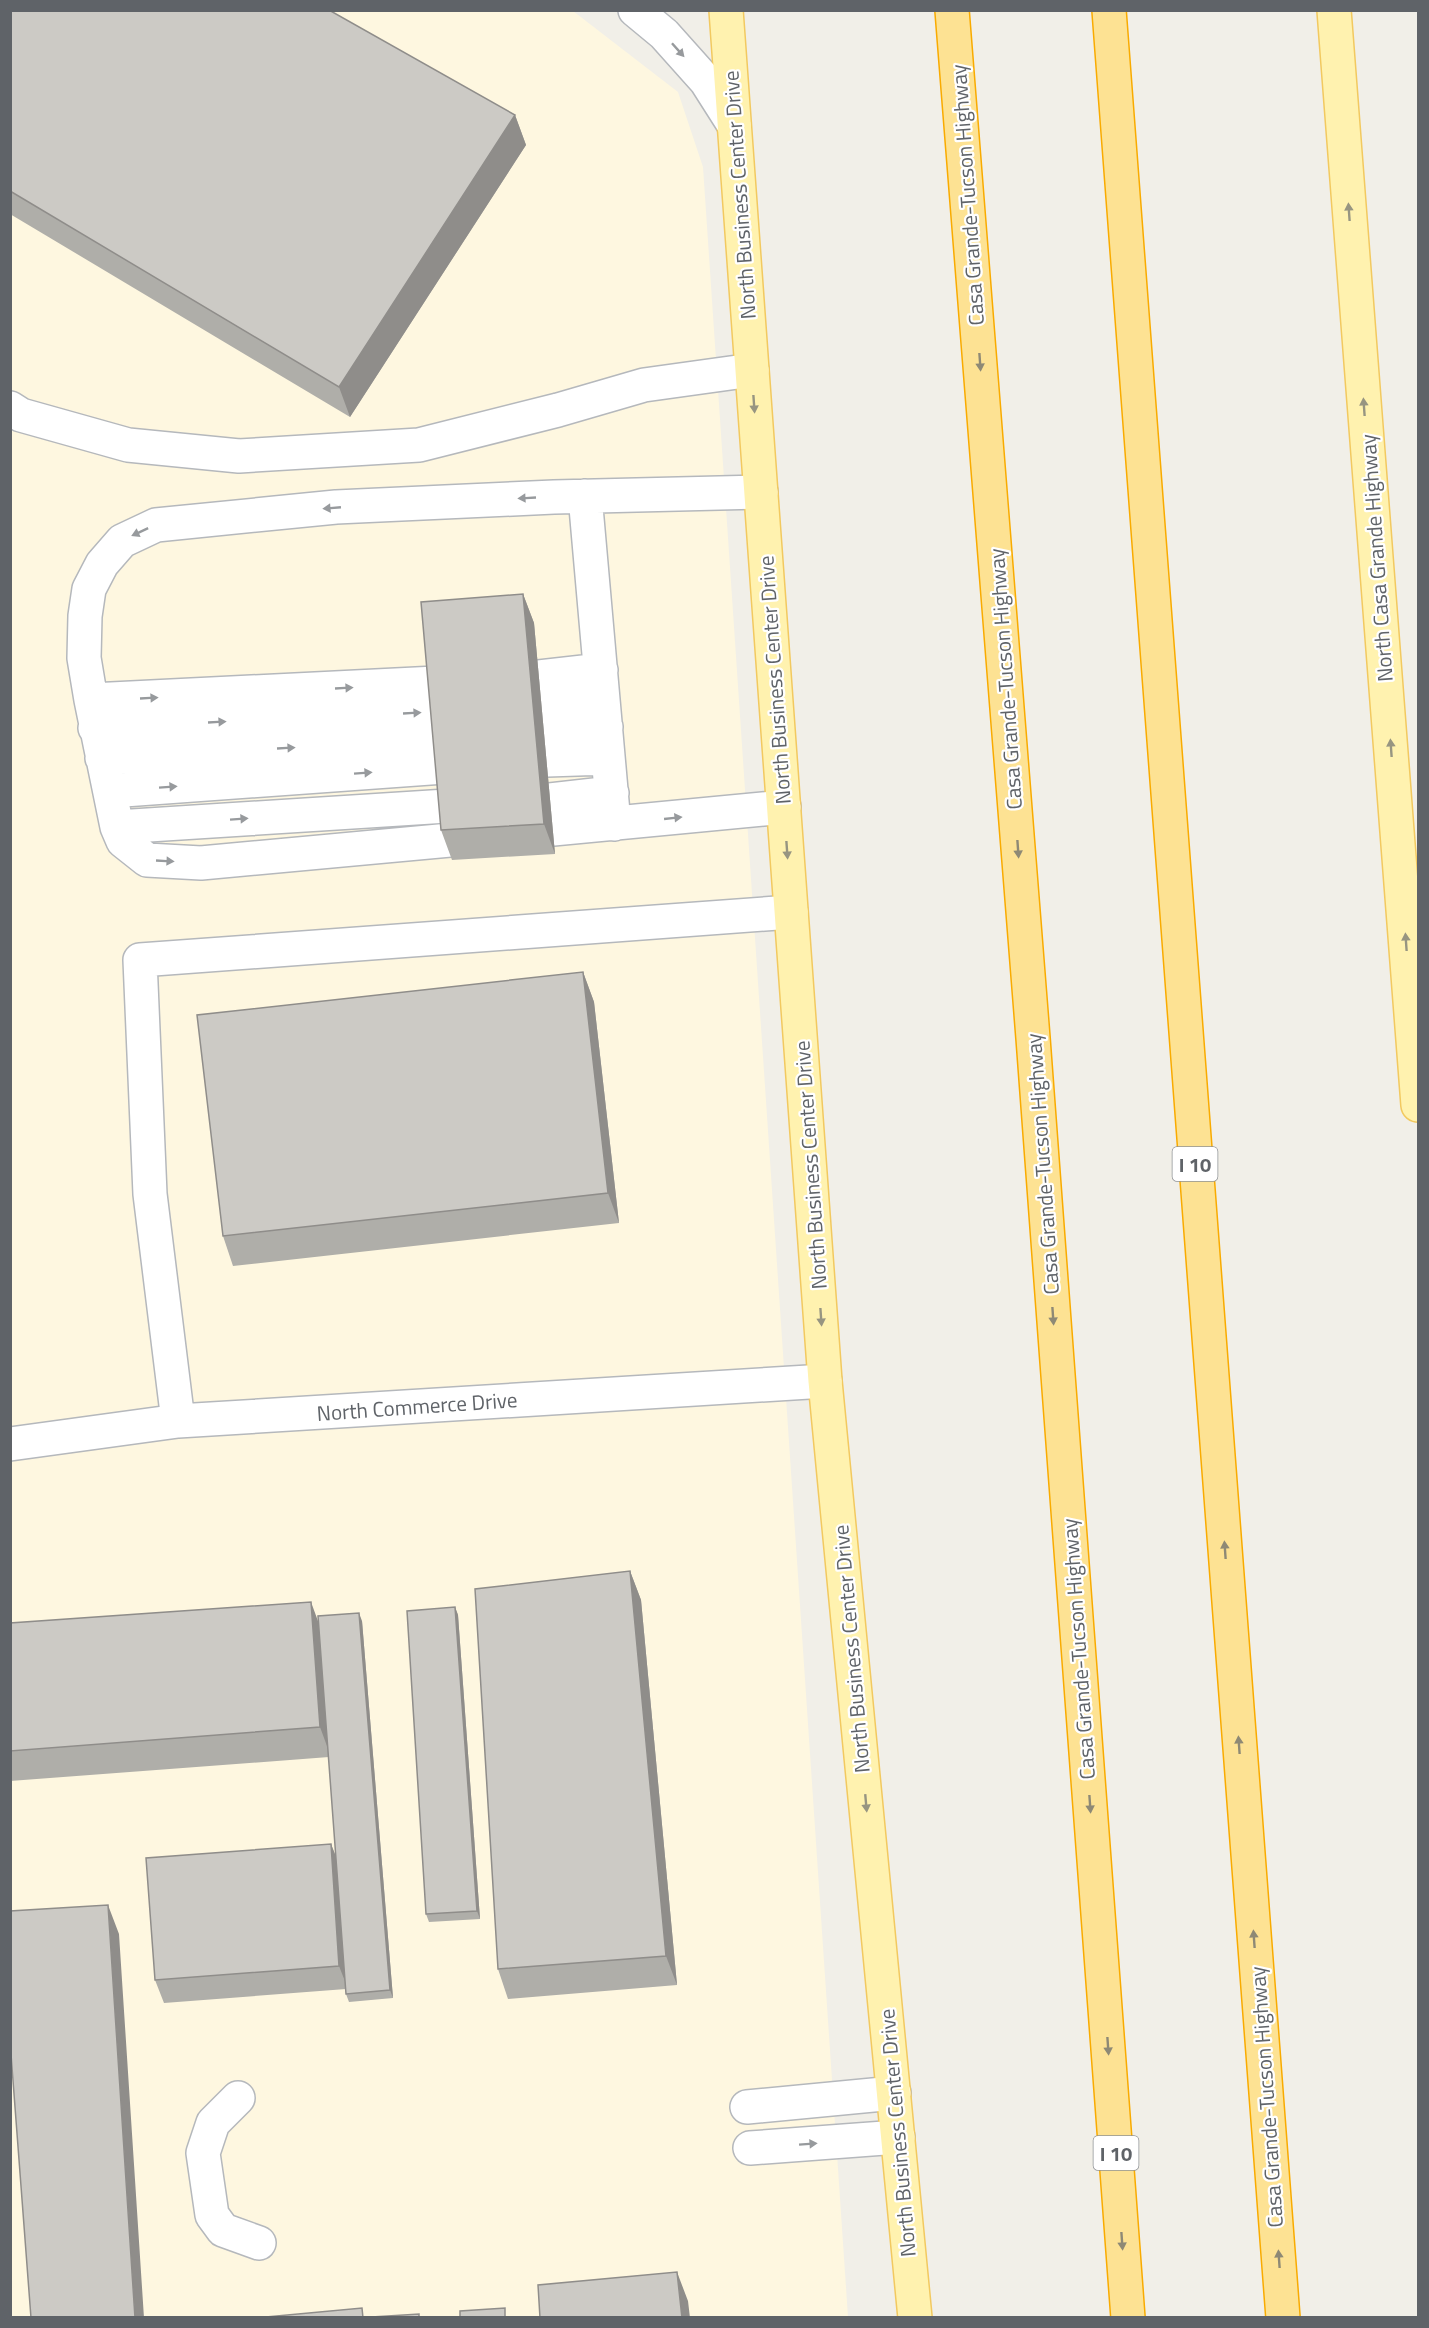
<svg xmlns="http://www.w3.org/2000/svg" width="1429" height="2328" viewBox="0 0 1429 2328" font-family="'Titillium Web',sans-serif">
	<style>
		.commercial { fill: #fef7e0 }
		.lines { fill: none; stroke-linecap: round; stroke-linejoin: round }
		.minor-casing { stroke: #b5b8bc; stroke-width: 36 }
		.major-casing { stroke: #f2c960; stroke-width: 36 }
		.highway-casing { stroke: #f9ab00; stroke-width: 36 }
		.minor { stroke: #fff; stroke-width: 33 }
		.major { stroke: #fff2af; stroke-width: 33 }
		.highway { stroke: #fde293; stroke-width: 33 }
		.wall { fill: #afaea9 }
		.shaded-wall { fill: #8f8d8a }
		.building { fill: #cccac5; stroke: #8f8d8a; stroke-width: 1.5 }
		.oneway { fill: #979a9d }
		.oneway2 { fill: #979581 }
		.oneway3 { fill: #8e8975 }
		.labels { text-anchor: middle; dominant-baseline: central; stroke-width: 4.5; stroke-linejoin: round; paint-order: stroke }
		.shield { fill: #fff; stroke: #8f9295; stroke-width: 1.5 }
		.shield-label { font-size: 20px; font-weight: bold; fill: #5f6368 }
		.street-label { font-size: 21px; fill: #5f6368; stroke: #fff }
	</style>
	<rect width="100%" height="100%" fill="#f1efe8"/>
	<!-- commercial -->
	<path class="commercial" d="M11,11H573L678,92L703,167L848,2317L11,2318Z"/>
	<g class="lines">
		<!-- minor casing -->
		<g class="minor-casing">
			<path id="minor" d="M635,10L664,34L706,81L734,125
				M10,408L21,415L128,445L239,456L419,445L558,410L644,385L752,370
				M585,496L614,824
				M539,677L601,670
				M91,700L436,683
				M542,705L603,700
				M95,728L439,711
				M544,732L606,727
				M102,758L441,740
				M547,760L608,758
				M110,791L444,767
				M550,800L612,793
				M117,827L447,806
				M553,829L784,807
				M450,840L201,863L147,860L123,841L117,827L91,700L84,658L85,616L89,589L102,564L122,541L156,525L336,507L554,497L761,492
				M178,1421L150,1194L140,960L791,912
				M10,1444L178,1421L825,1381
				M238,2098L213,2123L203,2153L212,2215L223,2230L259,2243
				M747,2107L894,2093
				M750,2148L898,2137"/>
		</g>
		<!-- major casing -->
		<g class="major-casing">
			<path id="major" d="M726,10L825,1381L915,2318
				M1334,10L1418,1105"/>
		</g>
		<!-- highway casing -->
		<g class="highway-casing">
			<path id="highway" d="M952,10L1033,1038L1128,2318
				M1109,10L1283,2318"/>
		</g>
		<!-- minor -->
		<use href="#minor" class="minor"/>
		<!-- major -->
		<use href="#major" class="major"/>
		<!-- highway -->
		<use href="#highway" class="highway"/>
	</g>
	<!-- wall -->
	<path class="wall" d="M10,10L515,115L526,145L350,417L10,214Z
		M523,594L534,623L555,854L452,860L441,830Z
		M583,972L594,1002L619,1223L233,1266L223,1236Z
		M630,1571L641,1600L677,1985L508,1999L498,1969Z
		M455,1607L458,1615L480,1919L429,1922L426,1914Z
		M362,1621L393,1998L349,2002L346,1994V1989L164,2003L155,1980L331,1844L336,1857L329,1757L10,1781V1623L319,1625Z"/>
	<!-- shaded-wall -->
	<path class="shaded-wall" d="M515,115L526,145L350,417L339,387Z
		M523,594L534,623L555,854L544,824Z
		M583,972L594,1002L619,1223L608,1193Z
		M630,1571L641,1600L677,1985L666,1956Z
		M311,1602L322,1632L331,1757L320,1727Z
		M455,1607L458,1615L480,1919L477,1911Z
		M359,1613L362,1621L393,1998L390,1990Z
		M331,1844L340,1867L348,1989L339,1966Z
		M108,1905L119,1934L144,2318H135Z
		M677,2272L688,2301L690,2318H682Z"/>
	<!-- building -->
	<path class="building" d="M10,10H329L515,115L339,387L10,191Z
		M523,594L544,824L441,830L421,602Z
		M583,972L608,1193L223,1236L197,1015Z
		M630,1571L666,1956L498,1969L475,1589Z
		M311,1602L320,1727L10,1751V1623Z
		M455,1607L477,1911L426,1914L407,1611Z
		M359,1613L390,1990L346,1994L318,1616Z
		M331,1844L339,1966L155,1980L146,1858Z
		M108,1905L135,2318H31L10,2041V1911Z
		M677,2272L682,2318H540L538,2285Z
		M362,2308L363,2318H255Z
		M505,2308V2318H460V2311Z
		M419,2314V2318H372V2317Z"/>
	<!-- one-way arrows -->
	<defs><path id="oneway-solid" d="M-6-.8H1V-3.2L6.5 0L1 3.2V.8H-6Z" transform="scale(1.5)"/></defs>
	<g class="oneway">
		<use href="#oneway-solid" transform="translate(678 50) rotate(48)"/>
		<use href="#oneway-solid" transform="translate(527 498) rotate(177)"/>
		<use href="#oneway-solid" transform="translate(332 508) rotate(175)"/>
		<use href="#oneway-solid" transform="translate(140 532) rotate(155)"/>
		<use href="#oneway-solid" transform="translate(344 688) rotate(-3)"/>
		<use href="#oneway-solid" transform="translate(149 698) rotate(-3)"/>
		<use href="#oneway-solid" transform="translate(412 713) rotate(-3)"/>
		<use href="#oneway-solid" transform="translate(217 722) rotate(-3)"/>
		<use href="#oneway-solid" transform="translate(286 748) rotate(-3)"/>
		<use href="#oneway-solid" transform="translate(363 773) rotate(-4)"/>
		<use href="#oneway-solid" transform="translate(168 787) rotate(-4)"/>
		<use href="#oneway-solid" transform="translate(673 818) rotate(-6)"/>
		<use href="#oneway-solid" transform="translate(239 819) rotate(-4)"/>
		<use href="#oneway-solid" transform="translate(165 861) rotate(3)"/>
		<use href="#oneway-solid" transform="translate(808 2144) rotate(-4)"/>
	</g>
	<g class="oneway2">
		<use href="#oneway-solid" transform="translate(1349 212) rotate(-94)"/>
		<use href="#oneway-solid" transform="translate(754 404) rotate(86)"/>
		<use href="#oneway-solid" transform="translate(1364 407) rotate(-94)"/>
		<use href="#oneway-solid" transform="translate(1391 748) rotate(-94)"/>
		<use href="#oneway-solid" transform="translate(787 850) rotate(86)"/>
		<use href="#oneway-solid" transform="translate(1406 942) rotate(-94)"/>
		<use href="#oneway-solid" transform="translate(821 1317) rotate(86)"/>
		<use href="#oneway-solid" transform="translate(866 1803) rotate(85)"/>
	</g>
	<g class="oneway3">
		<use href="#oneway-solid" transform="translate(980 362) rotate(86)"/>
		<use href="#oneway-solid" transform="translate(1018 849) rotate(86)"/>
		<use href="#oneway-solid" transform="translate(1053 1316) rotate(86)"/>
		<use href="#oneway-solid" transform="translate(1225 1550) rotate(-94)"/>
		<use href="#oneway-solid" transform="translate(1239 1745) rotate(-94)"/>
		<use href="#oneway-solid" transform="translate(1090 1804) rotate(86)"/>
		<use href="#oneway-solid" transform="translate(1254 1939) rotate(-94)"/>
		<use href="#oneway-solid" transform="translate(1108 2046) rotate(86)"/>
		<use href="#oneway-solid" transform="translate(1122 2241) rotate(86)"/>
		<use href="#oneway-solid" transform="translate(1279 2259) rotate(-94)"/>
	</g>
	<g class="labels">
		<!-- shield labels -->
		<g class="shield">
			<rect x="1172.5" y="1147" width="45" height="34" rx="4.5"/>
			<rect x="1093.5" y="2136" width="45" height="34" rx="4.5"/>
		</g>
		<g class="shield-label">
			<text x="1195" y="1164">I 10</text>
			<text x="1116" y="2153">I 10</text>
		</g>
		<!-- street labels -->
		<g class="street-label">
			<text transform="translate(739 195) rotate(-94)">North Business Center Drive</text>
			<text transform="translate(967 195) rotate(-94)">Casa Grande-Tucson Highway</text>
			<text transform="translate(1376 558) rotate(-94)">North Casa Grande Highway</text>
			<text transform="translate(1005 679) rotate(-94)">Casa Grande-Tucson Highway</text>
			<text transform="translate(774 680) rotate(-94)">North Business Center Drive</text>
			<text transform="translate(1042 1164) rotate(-94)">Casa Grande-Tucson Highway</text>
			<text transform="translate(810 1165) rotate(-94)">North Business Center Drive</text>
			<text transform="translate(417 1406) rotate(-4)">North Commerce Drive</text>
			<text transform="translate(851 1649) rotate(-95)">North Business Center Drive</text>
			<text transform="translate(1078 1649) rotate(-94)">Casa Grande-Tucson Highway</text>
			<text transform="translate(1266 2097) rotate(-94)">Casa Grande-Tucson Highway</text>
			<text transform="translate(897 2133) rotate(-95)">North Business Center Drive</text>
		</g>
	</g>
	<!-- border -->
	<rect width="1429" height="2328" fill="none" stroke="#5f6368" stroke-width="24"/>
</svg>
